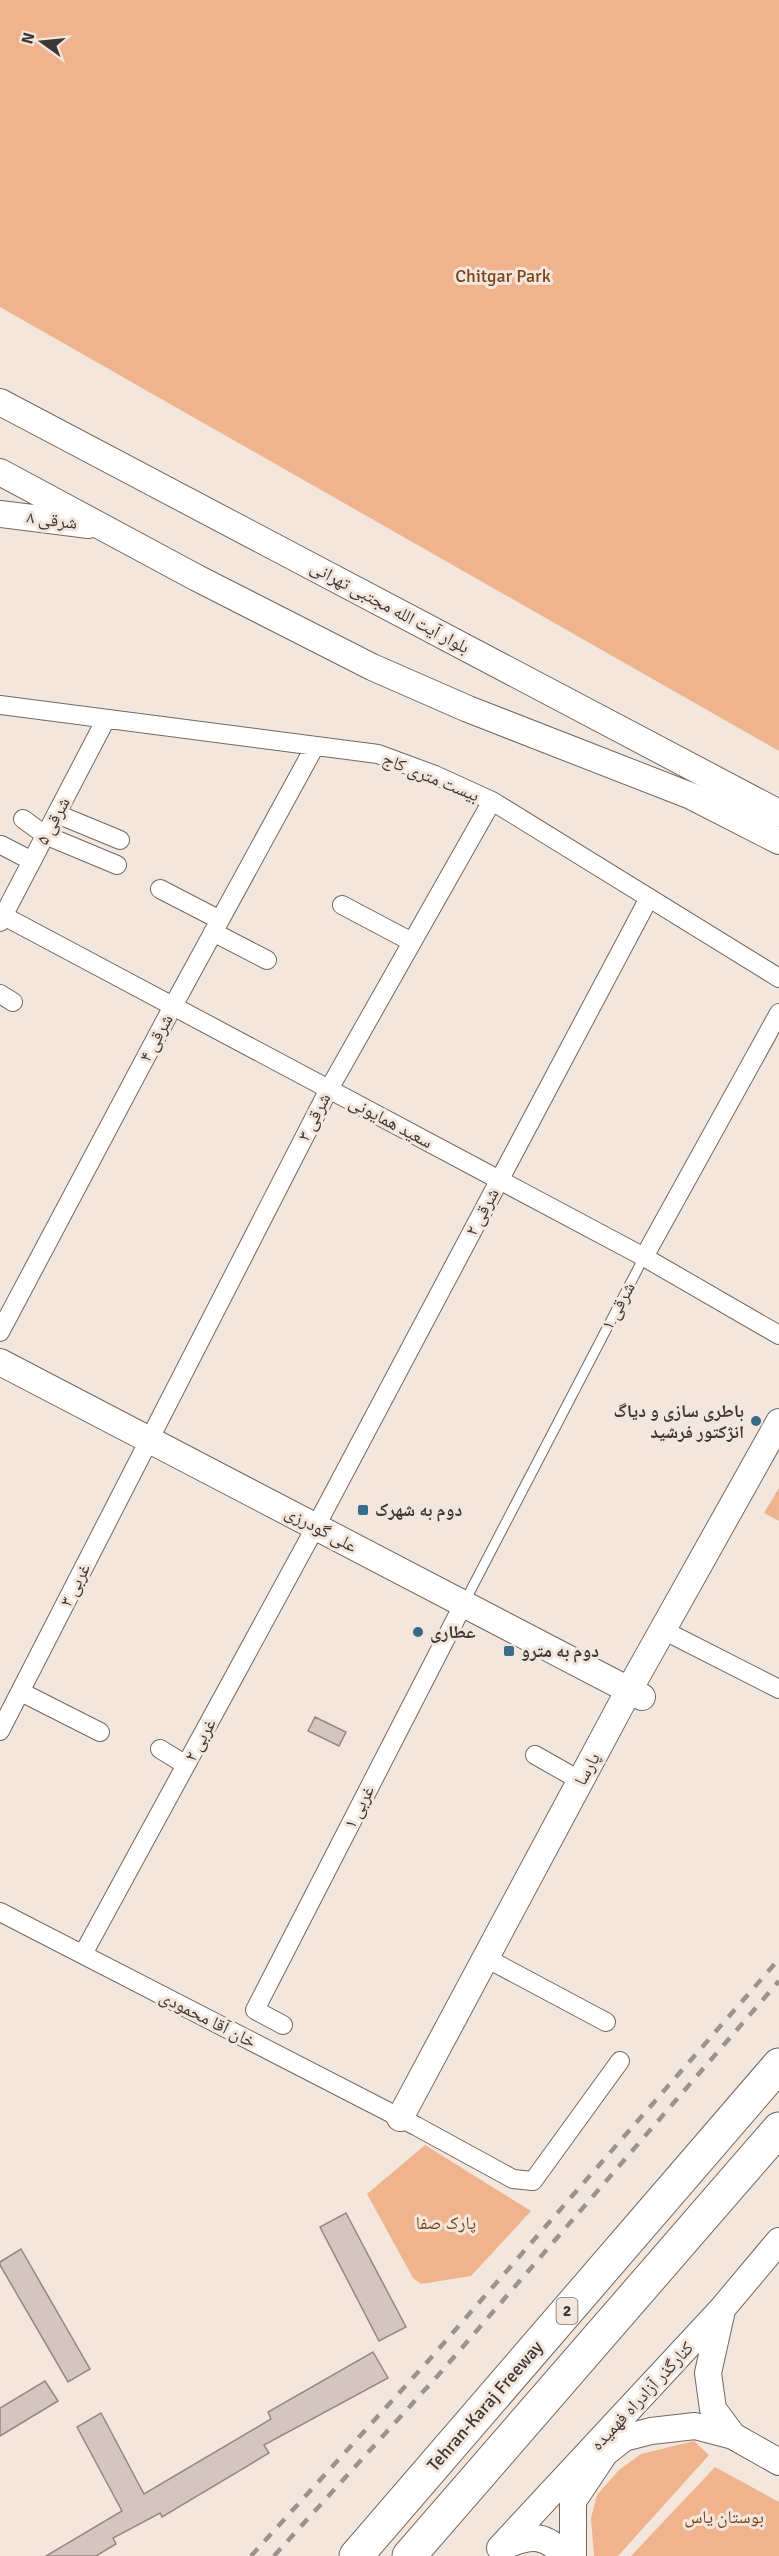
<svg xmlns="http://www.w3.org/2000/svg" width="779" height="2556" viewBox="0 0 779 2556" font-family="Signika,'Noto Naskh Arabic',sans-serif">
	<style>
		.green { fill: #efb48d }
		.building { fill: #d3c6be; stroke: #948880; stroke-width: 1.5 }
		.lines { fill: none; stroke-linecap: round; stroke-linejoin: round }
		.lane-casing { stroke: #736860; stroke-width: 11 }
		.street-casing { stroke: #736860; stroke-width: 20 }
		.secondary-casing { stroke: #736860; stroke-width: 28 }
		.highway-casing { stroke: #736860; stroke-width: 35 }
		.lane { stroke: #fff; stroke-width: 9 }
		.street { stroke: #fff; stroke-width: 18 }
		.secondary { stroke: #fff; stroke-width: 26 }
		.highway { stroke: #fff; stroke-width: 33 }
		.rail { stroke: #9d938d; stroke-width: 4.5; stroke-dasharray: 10 10; stroke-linecap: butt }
		.poi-dot { fill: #376b88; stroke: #f3e6dd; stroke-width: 2 }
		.labels { text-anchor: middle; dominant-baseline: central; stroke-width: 6; stroke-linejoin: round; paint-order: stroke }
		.shield { fill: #f3e6dd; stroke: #746c67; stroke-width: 1.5 }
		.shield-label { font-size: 16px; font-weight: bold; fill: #3d3835 }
		.park-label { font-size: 18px; fill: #7a4316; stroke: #f3e6dd }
		.street-label { font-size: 18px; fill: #3d3835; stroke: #f3e6dd }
		.poi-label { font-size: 18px; font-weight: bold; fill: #3d3835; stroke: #f3e6dd; text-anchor: start }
	</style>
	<rect width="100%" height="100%" fill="#f3e6dd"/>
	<!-- green -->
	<path class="green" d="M0,0H779V751L0,307Z
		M779,1488V1521L764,1513Z
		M425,2145L531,2211L471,2276L421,2284L413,2278L367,2194Z
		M694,2441L709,2455L618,2556H594L591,2518L597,2495L619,2470L641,2454Z
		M715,2467L779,2502V2556H631Z"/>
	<!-- building -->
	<path class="building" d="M315,1717L346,1732L339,1746L308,1731Z
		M346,2213L406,2327L379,2341L320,2227Z
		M21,2249L90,2369L68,2382L0,2265V2262Z
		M373,2352L388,2378L264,2445L269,2453L162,2517L160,2513L113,2538L116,2544L96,2556H46L122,2511L77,2427L101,2413L144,2494L271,2419L268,2412Z
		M45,2381L58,2401L0,2436V2408Z"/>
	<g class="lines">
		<!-- lane casing -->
		<g class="lane-casing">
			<path id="lane" d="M464,1603L644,1257"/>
		</g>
		<!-- street casing -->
		<g class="street-casing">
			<path id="street" d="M0,705L378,754L435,775L492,801L779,978
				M57,814L120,840
				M23,819L45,835L117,865
				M1,845L32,861
				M160,889L220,920
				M342,905L412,942
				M0,914L644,1257L779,1335
				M0,922L106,719
				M213,932L267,960
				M0,994L13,1002
				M644,1257L779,1013
				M0,1332L173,1006L315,746
				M663,1630L779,1689
				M21,1692L100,1732
				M0,1731L329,1089L492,801
				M160,1749L186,1765
				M535,1755L581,1781
				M0,1912L416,2126L513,2179L533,2181L620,2061
				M83,1954L316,1526L649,898
				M486,1958L606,2022
				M283,2025L255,2010L464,1603"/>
		</g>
		<!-- secondary casing -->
		<g class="secondary-casing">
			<path id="secondary" d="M0,402L779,813
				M0,472L197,578L372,667L468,709L691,796L779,841
				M0,514L89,525
				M0,1362L642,1697
				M400,2118L629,1690L779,1422
				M722,2310L708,2373L713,2409L733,2436
				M502,2547C529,2535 544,2532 565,2556
				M500,2548L722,2309L779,2241
				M573,2556V2501L605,2453L624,2438L651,2431L695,2426L733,2436L779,2462"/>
		</g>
		<!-- highway casing -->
		<g class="highway-casing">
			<path id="highway" d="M356,2556L779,2065
				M409,2556L779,2129"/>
		</g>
		<!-- lane -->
		<use href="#lane" class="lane"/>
		<!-- street -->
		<use href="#street" class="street"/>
		<!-- secondary -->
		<use href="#secondary" class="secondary"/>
		<!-- highway -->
		<use href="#highway" class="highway"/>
		<!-- rail -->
		<path class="rail" d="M251,2556L429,2360L779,1959
			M274,2556L441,2372L779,1981"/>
	</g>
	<!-- markers -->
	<g class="poi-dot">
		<circle cx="756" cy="1421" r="6"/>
		<rect x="357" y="1504" width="12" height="12" rx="3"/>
		<circle cx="418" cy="1632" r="6"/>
		<rect x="503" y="1645" width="12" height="12" rx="3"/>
	</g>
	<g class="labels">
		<!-- shield labels -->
		<rect class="shield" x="556.5" y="2298" width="21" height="26" rx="4.5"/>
		<g class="shield-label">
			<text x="567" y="2311">2</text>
		</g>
		<!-- park labels -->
		<g class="park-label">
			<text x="503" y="276">Chitgar Park</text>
			<text x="446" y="2223">پارک صفا</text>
			<text x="724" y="2517">بوستان یاس</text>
		</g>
		<!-- street labels -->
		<g class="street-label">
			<text transform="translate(52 520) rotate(7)">۸ شرقی</text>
			<text transform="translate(390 607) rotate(28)">بلوار آیت الله مجتبی تهرانی</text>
			<text transform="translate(431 777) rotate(22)">بیست متری کاج</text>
			<text transform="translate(53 821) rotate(-62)">۵ شرقی</text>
			<text transform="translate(156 1038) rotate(-62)">۴ شرقی</text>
			<text transform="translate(314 1117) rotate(-63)">۳ شرقی</text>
			<text transform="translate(391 1122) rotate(28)">سعید همایونی</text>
			<text transform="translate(482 1212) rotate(-62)">۲ شرقی</text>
			<text transform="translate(618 1306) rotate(-62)">۱ شرقی</text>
			<text transform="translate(321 1529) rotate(28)">علی گودرزی</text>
			<text transform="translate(75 1585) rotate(-63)">۳ غربی</text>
			<text transform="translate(200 1740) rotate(-61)">۲ غربی</text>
			<text transform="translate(587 1769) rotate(-62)">پارسا</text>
			<text transform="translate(359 1807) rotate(-63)">۱ غربی</text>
			<text transform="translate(208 2019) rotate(27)">خان آقا محمودی</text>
			<text transform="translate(642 2396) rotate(-47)">کنارگذر آزادراه فهمیده</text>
			<text transform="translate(485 2406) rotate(-49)">Tehran-Karaj Freeway</text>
		</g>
		<!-- poi labels -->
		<g class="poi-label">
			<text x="744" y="1411" text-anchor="end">باطری سازی و دیاگ<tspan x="744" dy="21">انژکتور فرشید</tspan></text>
			<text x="375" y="1510">دوم به شهرک</text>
			<text x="430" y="1632">عطاری</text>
			<text x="521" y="1651">دوم به مترو</text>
		</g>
	</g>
	<!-- north arrow -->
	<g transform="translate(42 42) rotate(285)" stroke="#f3e6dd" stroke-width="4.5" paint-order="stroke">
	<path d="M0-4.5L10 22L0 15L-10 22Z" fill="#3d3835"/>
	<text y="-9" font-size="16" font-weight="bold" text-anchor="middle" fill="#3d3835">N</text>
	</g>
</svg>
